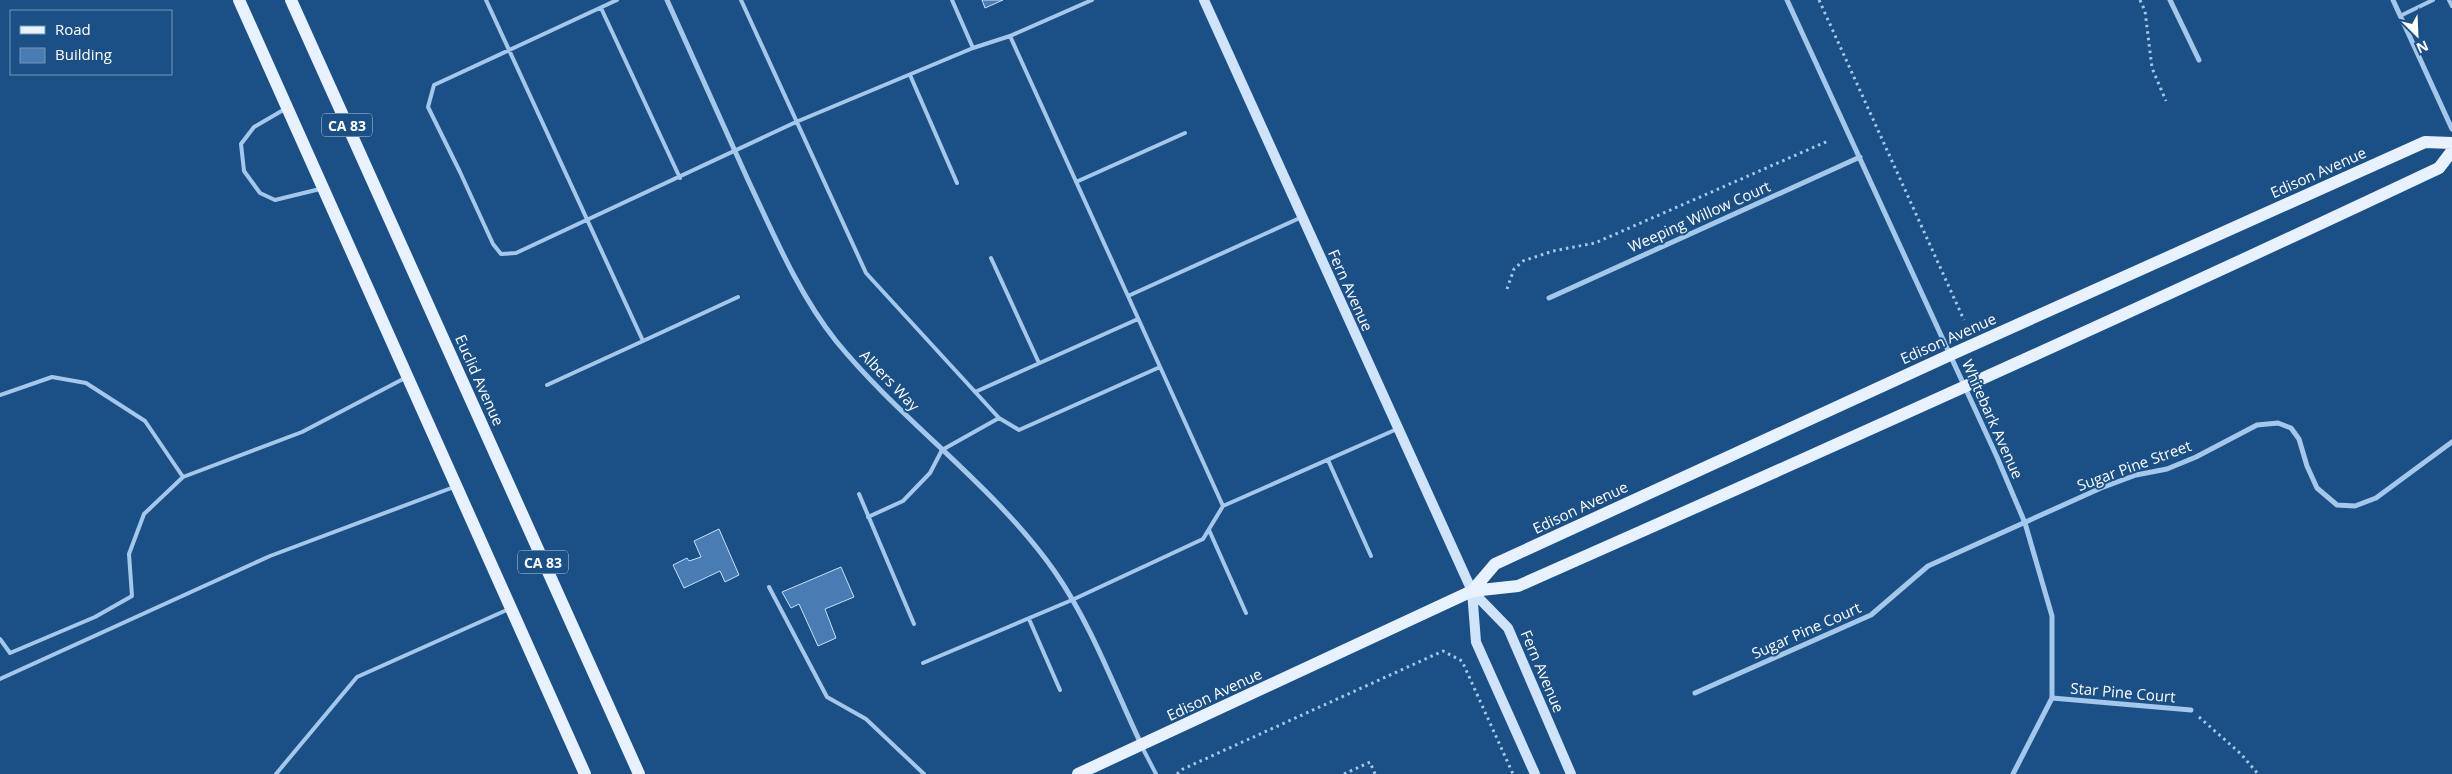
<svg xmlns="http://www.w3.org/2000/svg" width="2452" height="774" viewBox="0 0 2452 774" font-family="'Open Sans',sans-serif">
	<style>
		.building { fill: #487cb2; stroke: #c8e1f9 }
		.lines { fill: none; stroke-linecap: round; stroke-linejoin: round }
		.path { stroke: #a3c8ec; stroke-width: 3; stroke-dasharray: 2.5 4; stroke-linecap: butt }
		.lane { stroke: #a3c8ec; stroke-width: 4 }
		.street { stroke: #a3c8ec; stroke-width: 5 }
		.secondary { stroke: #cfe3f9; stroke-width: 10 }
		.primary { stroke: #e8f2ff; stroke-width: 12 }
		.labels { text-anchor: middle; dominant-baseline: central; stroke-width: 4; stroke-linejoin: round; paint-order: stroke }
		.shield { fill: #1b5087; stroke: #bbcadb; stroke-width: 1 }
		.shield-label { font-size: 14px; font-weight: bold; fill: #fff }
		.street-label { font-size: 15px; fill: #fff; stroke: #1b5087 }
	</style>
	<rect width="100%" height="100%" fill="#1b5087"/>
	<!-- building -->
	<path class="building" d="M982,0H1003L985,8Z
		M719,529L739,575L725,582L720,571L684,588L673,565L687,558L689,561L701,557L694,541Z
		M841,567L854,597L825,609L836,638L818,646L799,604L791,608L782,592Z"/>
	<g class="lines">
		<!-- path -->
		<path class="path" d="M1819,0L1964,320
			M2140,0L2145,11L2152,68L2166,101
			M1507,289L1514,269L1523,261L1553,251L1595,243L1828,141
			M2199,717L2241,754L2258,774
			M1177,774L1183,769L1443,651L1462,661L1513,774
			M1344,774L1370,762L1375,774"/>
		<!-- lane -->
		<path class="lane" d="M486,0L643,341L738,297
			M617,0L434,85L428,107L460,172L493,244L501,254L516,253L796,122L973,48
			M741,0L866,273L999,418L1019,430L1160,367
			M952,0L973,48L1010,36L1128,296
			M2449,0L2452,6
			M601,8L680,178
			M2400,16L2433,0
			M1010,36L1092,0
			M910,75L957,183
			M285,109L254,127L241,144L244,171L260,193L275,200L320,189
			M1076,182L1185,133
			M1302,217L1128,296L1223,506L1397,429
			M991,258L1039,363
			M547,385L643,341
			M975,392L1138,319
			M0,395L52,377L86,383L145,421L183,477
			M1328,460L1371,556
			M859,494L914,624
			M868,517L903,501L930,473L942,450L999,418
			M1209,530L1246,613
			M769,587L827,697L866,719L924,774
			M1029,619L1060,690
			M0,639L10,653L95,617L132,596L129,554L144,514L183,477L302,432L405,378
			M923,663L1072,600L1203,539L1223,506
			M0,679L270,556L454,487
			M1142,747L1156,774
			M276,774L357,677L509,609"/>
		<!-- street -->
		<path class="street" d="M667,0C694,60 721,120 748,180C774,235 798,293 836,341C903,423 994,485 1055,572C1091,624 1114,687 1141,744
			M1787,0L1997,457L2025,523L2052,616V698L2013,774
			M2170,0L2199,60
			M2393,0L2452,129
			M1549,298L1860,157
			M1695,693L1871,615L1928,566L2101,488L2136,475L2167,469L2196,457L2257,425L2278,423L2291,428L2299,439L2307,466L2317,488L2337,505L2355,506L2376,498L2452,442
			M2052,698L2191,710"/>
		<!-- secondary -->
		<path class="secondary" d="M1204,0L1472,591L1476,642L1535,774
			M1472,591L1508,628L1571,774"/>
		<!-- primary -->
		<path class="primary" d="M239,0L585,774
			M291,0L639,774
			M1472,591L1495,564L1950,355L2425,142L2452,143
			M1078,774L1472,591L1518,586C1826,450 2134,312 2439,168L2452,151"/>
	</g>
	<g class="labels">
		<!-- shield labels -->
		<g class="shield">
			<rect x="322" y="113.5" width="50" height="23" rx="4"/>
			<rect x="518" y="550.5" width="50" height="23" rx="4"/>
		</g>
		<g class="shield-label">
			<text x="347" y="125">CA 83</text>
			<text x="543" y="562">CA 83</text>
		</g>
		<!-- street labels -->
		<g class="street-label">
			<text transform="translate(2318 172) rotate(-24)">Edison Avenue</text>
			<text transform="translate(1699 216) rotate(-24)">Weeping Willow Court</text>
			<text transform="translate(1351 290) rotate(66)">Fern Avenue</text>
			<text transform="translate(1948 338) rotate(-24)">Edison Avenue</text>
			<text transform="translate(480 380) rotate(66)">Euclid Avenue</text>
			<text transform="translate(890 380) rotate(46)">Albers Way</text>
			<text transform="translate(1993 419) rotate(66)">Whitebark Avenue</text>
			<text transform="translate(2134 465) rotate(-20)">Sugar Pine Street</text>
			<text transform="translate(1580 507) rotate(-25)">Edison Avenue</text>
			<text transform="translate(1806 630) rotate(-24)">Sugar Pine Court</text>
			<text transform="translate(1543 671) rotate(67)">Fern Avenue</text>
			<text transform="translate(2123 692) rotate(5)">Star Pine Court</text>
			<text transform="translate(1214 694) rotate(-25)">Edison Avenue</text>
		</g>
	</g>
	<!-- legend -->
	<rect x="10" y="10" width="162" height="65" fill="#1b5087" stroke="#7696b7"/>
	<rect x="20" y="26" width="25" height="8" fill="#e8f2ff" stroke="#7696b7"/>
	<text x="55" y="35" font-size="15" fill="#ffffff">Road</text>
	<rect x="20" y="48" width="25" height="15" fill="#487cb2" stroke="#7696b7"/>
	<text x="55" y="60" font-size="15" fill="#ffffff">Building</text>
	<!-- north arrow -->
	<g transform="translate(2417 35) rotate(156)" stroke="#1b5087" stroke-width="4" paint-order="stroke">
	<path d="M0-4L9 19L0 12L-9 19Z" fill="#ffffff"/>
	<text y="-8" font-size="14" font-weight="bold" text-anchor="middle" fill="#ffffff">N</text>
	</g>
</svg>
